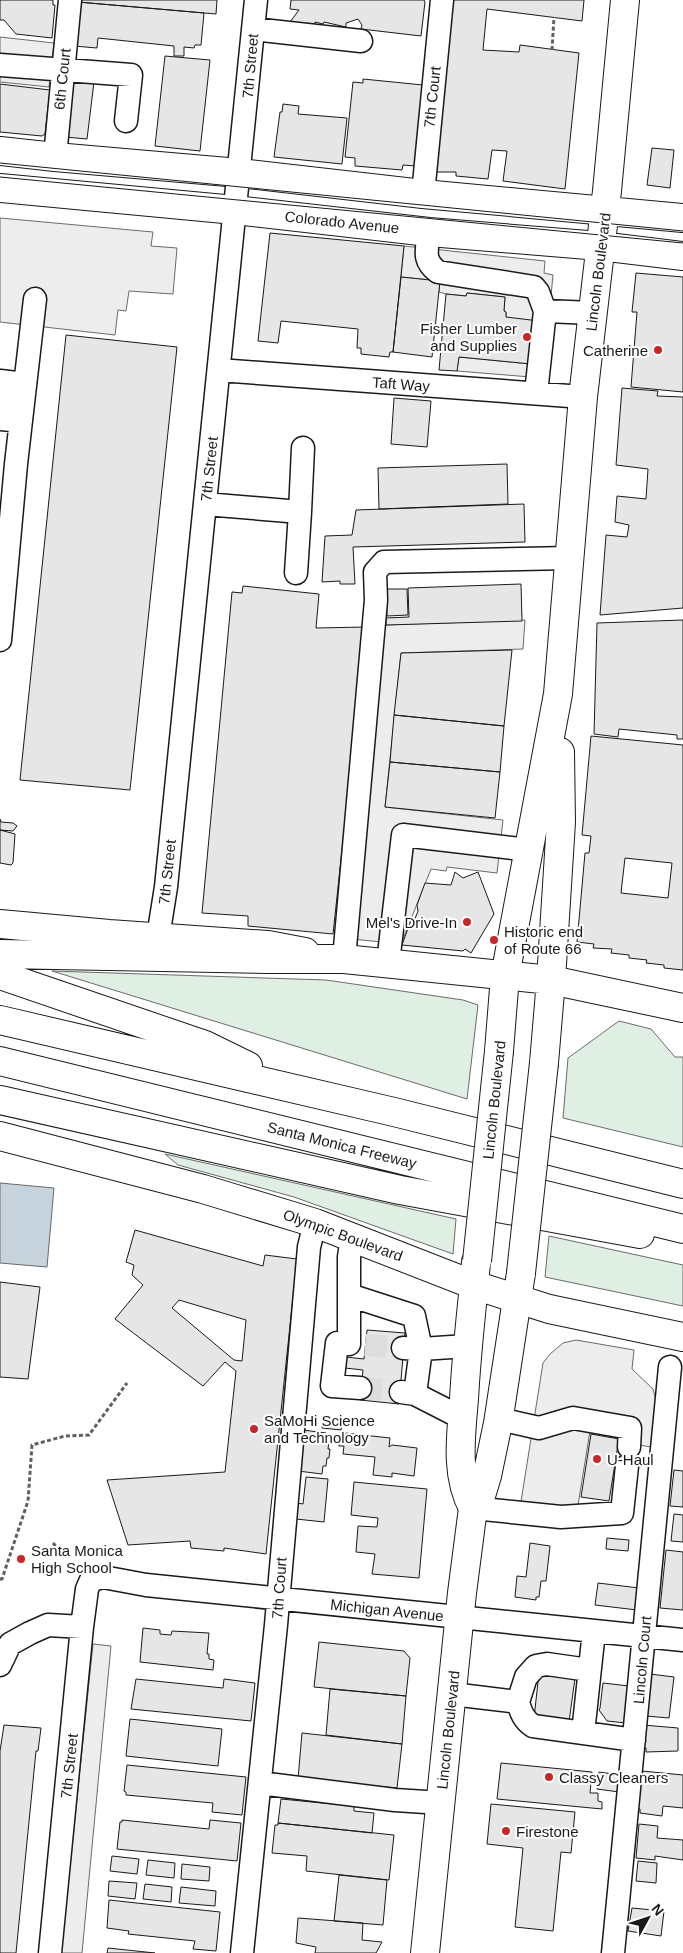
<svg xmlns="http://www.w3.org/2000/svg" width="683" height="1953" viewBox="0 0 683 1953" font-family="Helvetica,sans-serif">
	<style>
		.green { fill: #e0efe3; stroke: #6a6a6a }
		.parking { fill: #ededed; stroke: #6a6a6a }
		.water { fill: #c6d2dc; stroke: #6a6a6a }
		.building { fill: #e6e6e6; stroke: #1a1a1a; fill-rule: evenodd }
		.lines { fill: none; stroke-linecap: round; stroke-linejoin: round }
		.minor-tunnel { stroke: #ddd; stroke-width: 22; stroke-dasharray: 22 11; stroke-linecap: butt }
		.minor-casing { stroke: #1a1a1a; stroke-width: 25 }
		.major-casing { stroke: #1a1a1a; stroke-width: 30 }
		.highway-casing { stroke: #1a1a1a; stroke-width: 30 }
		.path { stroke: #5f5f5f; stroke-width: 3; stroke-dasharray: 4 2.5; stroke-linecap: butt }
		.minor { stroke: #fff; stroke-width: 22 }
		.major { stroke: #fff; stroke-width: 28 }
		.highway { stroke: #fff; stroke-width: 28 }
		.tram { stroke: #1a1a1a; stroke-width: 1 }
		.major-bridge-casing { stroke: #1a1a1a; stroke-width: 30; stroke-linecap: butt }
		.highway-bridge-casing { stroke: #1a1a1a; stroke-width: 30; stroke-linecap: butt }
		.major-bridge { stroke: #fff; stroke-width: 28 }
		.highway-bridge { stroke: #fff; stroke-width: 28 }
		.poi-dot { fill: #c62828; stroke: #fff; stroke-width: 2 }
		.labels { text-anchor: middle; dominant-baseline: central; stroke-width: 4; stroke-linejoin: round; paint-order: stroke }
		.street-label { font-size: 15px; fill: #1a1a1a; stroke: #fff }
		.poi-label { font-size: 15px; fill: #1a1a1a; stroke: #fff; text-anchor: start }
	</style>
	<rect width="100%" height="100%" fill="#fff"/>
	<!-- green -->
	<path class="green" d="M52,971L326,980L463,1000L478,1005L467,1099Z
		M619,1021L651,1029L675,1057H683V1147L563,1118L568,1058Z
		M165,1154L456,1219L453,1254L294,1197L178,1165Z
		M549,1236L683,1265V1306L545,1277Z"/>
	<!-- parking -->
	<path class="parking" d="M0,37L54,43L49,87L0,82Z
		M0,218L153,232L151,246L177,248L173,294L129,291L126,311L118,310L115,335L0,322Z
		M404,246L545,261L544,273L553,275L543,378L457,371L459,357L531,364L506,317V312L504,311L505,297L467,293L466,296L446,294L439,292L440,281L401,277Z
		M525,620L523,649L401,653L385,807L503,820L497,873L447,867L446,871L431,869L401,944L352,939L365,623L386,625Z
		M576,1340L634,1350L632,1369L653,1389L656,1400L651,1447L627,1443L618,1435L590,1431L575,1524L519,1514L543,1363L550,1354L563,1343Z
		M93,1644L111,1646L82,1953H61Z"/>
	<!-- water -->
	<path class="water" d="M0,1183L54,1188L47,1267L0,1263Z"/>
	<!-- building -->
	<path class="building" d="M0,0H53V5H55L52,38L16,34L4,20H0Z
		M78,0H217L216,14L78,2Z
		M291,0H424L425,2L421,36L361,29L362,25L358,19L346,23V27L324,22L323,24L315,22V24L290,22L299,10L290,9Z
		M449,0H584L582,21L487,9L483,50L519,52L520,45L579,53L565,189L503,181L507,151L492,150L488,179L456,176V172H430Z
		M78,2L204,13L201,45H195L194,48L184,47V56H174V46L98,38L97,48L74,46Z
		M165,56L210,60L200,151L155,146Z
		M363,79L423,85L415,166L403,165L402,170L355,166V158L345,157L353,82L363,83Z
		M71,80L94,82L87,139L65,137Z
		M0,84L50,90L45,134L42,136L0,132Z
		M283,104L299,106L298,114L347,118L342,164L274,157L280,112H282Z
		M652,148L674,150L670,188L647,185Z
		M270,233L404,246L393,352H390L389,357L361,354V348H357L358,329L281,321L278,343L258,341Z
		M636,273L683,277V392L631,387L637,312H632Z
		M401,277L440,281L432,357L393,352Z
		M467,293L505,297L504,311L506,312V317L539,321L531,364L459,357L457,371L439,370L446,294L466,296Z
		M66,335L177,347L130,790L20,780Z
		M622,388L658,391L657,396L683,397V608L600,615L606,535L627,537L629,525L615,522L617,496L646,499L648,469L616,465Z
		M394,398L431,401L427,447L391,444Z
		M507,464L508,504L379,509L378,468Z
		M524,504L525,542L353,547L355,584H340V581L322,582L325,536L352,535L356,510Z
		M521,584L522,621L386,625V618L409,617L408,588Z
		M243,586L319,594L316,628L366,627L333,934L248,926V916L202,913L232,592L242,593Z
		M386,589H407L408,615L387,616Z
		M683,620V739H677V735L619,729L618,737L594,734L597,623Z
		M512,650L504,726L394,715L401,653Z
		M394,715L504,726L500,772L390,762Z
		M591,736L683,745V970L664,968V965L646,963L647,960L629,958V955L611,953L612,949L593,948L594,944L577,942L585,853H589L591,836L582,835ZM625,858L672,863L668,898L621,893Z
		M390,762L500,772L495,818L385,807Z
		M0,819L1,822L13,823L17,826L13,831L0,830L15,834L13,863L11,865L0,863Z
		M455,872L463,878L478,872L494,914L471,953L465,949L463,951L402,945L411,920L414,921L418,911L417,905L425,883L451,885Z
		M135,1230L263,1266L265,1255L297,1259L266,1554L224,1548V1551L191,1548L190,1541L128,1545L107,1480L225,1472L236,1371L225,1362L203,1386L115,1319L143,1285L132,1275L134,1265L126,1262ZM179,1300L246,1320L242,1361L234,1360L172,1308Z
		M0,1282L40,1287L28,1379L0,1377Z
		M367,1330L405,1333L399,1404L360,1400L363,1370L345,1368L346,1357L364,1359Z
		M323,1418L343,1420L341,1430L322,1428Z
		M303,1430L326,1433L325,1441H329L328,1449H330L329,1458H327L326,1466H323L322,1474L298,1471Z
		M345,1433L390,1438L389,1447L392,1445L417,1448L414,1476L392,1473V1477L373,1475L375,1457L343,1454L344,1446H339V1440H344Z
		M591,1434L619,1439L609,1501L581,1497Z
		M674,1470L683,1471V1507L670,1506Z
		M306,1477L328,1479L324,1522L296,1519L297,1503L303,1504Z
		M354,1482L427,1489L419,1578L372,1574L375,1554L356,1552L358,1526L377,1527L378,1518L351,1515Z
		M674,1514L683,1515V1542L671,1541Z
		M607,1538L629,1540L628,1551L606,1549Z
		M530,1543L550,1546L546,1581H541L539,1597H536V1600L515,1597L517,1576L526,1577Z
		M666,1550L683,1552V1610L660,1608Z
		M598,1583L639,1588L637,1610L595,1605Z
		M143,1628L160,1630V1634L171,1635L172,1631L209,1633L207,1654H209V1659L214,1660L213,1670L140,1662Z
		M319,1642L404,1651L410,1658L406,1696L314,1687Z
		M539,1673L575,1678L569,1722L534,1718Z
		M650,1674L674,1677L669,1718L646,1716Z
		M136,1679L223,1688L224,1679L255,1683L251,1721L131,1709Z
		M603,1683L629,1686L626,1723L607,1721L599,1710L600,1708Z
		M330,1689L406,1696L402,1744L326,1735Z
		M130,1719L222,1729L218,1766L126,1756Z
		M4,1725L41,1728L38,1751H36L16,1953H0V1751Z
		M643,1725L678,1728V1751L646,1752V1748H641Z
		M302,1733L402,1744L397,1788L298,1779Z
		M501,1763L592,1772L590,1793H598V1801L602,1802V1809L497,1799Z
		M127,1765L246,1777L242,1815L212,1812L213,1803L126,1795V1792L124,1791Z
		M642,1771L683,1775V1808L663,1806L662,1816L640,1813V1809H638Z
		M599,1772L621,1775L619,1792L597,1789Z
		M281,1799L354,1806V1811L374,1813L372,1833L278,1823Z
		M491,1804L575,1812L571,1853L561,1852L553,1931L515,1927L523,1848L487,1844Z
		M122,1820L209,1829L210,1820L241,1823L237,1861L117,1849L120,1822H122Z
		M278,1823L394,1835L389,1880L306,1871L307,1856L272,1853L275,1825H278Z
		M639,1824L658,1826L657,1838L683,1840V1860L655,1856V1860L636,1858Z
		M112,1856L139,1859L137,1874L110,1871Z
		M148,1860L175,1863L174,1878L146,1875Z
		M638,1861L657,1863L656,1883L636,1881Z
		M182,1864L210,1867L209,1881L181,1879Z
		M339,1875L387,1880L383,1925L334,1921Z
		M109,1881L137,1883L135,1899L108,1896Z
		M145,1884L172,1887L171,1902L143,1899Z
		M181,1887L216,1891L215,1906L179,1903Z
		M109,1900L220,1912L216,1951L193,1949L195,1941L128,1934L129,1931L107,1928Z
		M632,1908L664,1911L661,1936L628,1931Z
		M298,1918L363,1923L362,1940L382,1942L376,1953H315L316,1947L296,1943Z
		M108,1948L155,1953H107Z"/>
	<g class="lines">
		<!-- minor-tunnel -->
		<path class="minor-tunnel" d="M365,1345L403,1348
			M360,1388L400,1391"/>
		<!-- minor casing -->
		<g class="minor-casing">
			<path id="minor" d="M253,29L361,41
				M0,65L131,75L126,121
				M55,157L70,0
				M423,194L442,0
				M429,232C427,250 422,260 438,272L534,287L538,292L545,311L536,393
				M545,311L593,313
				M219,370L583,397
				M0,381L25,384
				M0,398L23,400
				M0,419L21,421
				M205,504L300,512L296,573
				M300,512L303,448
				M0,640L16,464L35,299
				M158,937L166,887L256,0
				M344,959L376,600L375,572L384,562L569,558
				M388,963L403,835L529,850
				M352,1237L349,1257V1344L337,1343L332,1386L360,1388
				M349,1295L414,1316L421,1349L415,1394
				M403,1348L421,1349L467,1346
				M401,1392L415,1394L462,1418
				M499,1419L539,1428L573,1418L630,1428L629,1447
				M473,1508L561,1517L622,1513L627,1466
				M0,1665L10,1644L30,1633L48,1625L82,1627
				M452,1694L518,1702C521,1713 524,1720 533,1726L634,1740
				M518,1702L526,1677L536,1666L547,1664L589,1670
				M583,1733L594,1631
				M260,1783L395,1800L441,1803
				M50,1953L82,1627L87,1589L91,1580L103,1577L146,1585L683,1640
				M242,1953L276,1625L309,1247L315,1223
				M613,1953L670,1367"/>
		</g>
		<!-- major casing -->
		<g class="major-casing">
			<path id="major" d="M0,151L55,157L239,173L423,194L683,218
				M0,188L235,210L429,232L600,246L683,256
				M560,752L561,822L551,980L683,1008
				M0,924L109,934L268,945L305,952
				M499,1051L505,976L558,694L583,397L607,191L625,0
				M476,1262L474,1285L549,1309L683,1337"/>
		</g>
		<!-- highway casing -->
		<g class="highway-casing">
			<path id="highway" d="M0,954L268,959H344L551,980L544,1063
				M0,975L205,1045L248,1066
				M0,1020L394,1112L683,1184
				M0,1061L683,1229
				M0,1100L400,1190L640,1234
				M0,1136L203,1189L315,1223L474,1285C470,1323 466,1361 464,1399C461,1435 455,1475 473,1508
				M425,1953L462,1593L473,1508L480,1499L487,1476L498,1423L521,1273"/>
		</g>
		<!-- path -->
		<path class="path" d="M552,50L554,17
			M53,1543L63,1555
			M0,1579H2L28,1501L32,1445L65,1436L89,1435L127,1383"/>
		<!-- minor -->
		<use href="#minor" class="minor"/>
		<!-- major -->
		<use href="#major" class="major"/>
		<!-- highway -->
		<use href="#highway" class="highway"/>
		<!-- tram -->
		<path class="tram" d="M0,163L683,231
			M0,177L683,243"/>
		<!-- major-bridge casing -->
		<g class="major-bridge-casing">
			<path id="major-bridge" d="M477,1261L499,1051"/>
		</g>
		<!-- highway-bridge casing -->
		<g class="highway-bridge-casing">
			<path id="highway-bridge" d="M521,1273L544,1063"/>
		</g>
		<!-- major-bridge -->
		<use href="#major-bridge" class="major-bridge"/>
		<!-- highway-bridge -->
		<use href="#highway-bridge" class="highway-bridge"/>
	</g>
	<!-- markers -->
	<g class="poi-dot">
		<circle cx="527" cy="337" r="5"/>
		<circle cx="658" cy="350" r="5"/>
		<circle cx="467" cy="922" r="5"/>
		<circle cx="494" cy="940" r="5"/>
		<circle cx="254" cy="1429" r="5"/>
		<circle cx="597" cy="1459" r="5"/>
		<circle cx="21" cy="1559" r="5"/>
		<circle cx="549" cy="1777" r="5"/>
		<circle cx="506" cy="1831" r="5"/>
	</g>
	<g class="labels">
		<!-- street labels -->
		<g class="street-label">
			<text transform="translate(250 66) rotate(-85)">7th Street</text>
			<text transform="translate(62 79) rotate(-84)">6th Court</text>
			<text transform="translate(432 97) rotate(-84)">7th Court</text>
			<text transform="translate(342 222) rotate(6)">Colorado Avenue</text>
			<text transform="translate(598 272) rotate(-83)">Lincoln Boulevard</text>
			<text transform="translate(401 384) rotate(4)">Taft Way</text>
			<text transform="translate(209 469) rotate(-84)">7th Street</text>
			<text transform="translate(167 872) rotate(-84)">7th Street</text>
			<text transform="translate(494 1100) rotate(-84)">Lincoln Boulevard</text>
			<text transform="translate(342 1145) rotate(14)">Santa Monica Freeway</text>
			<text transform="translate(343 1235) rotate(20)">Olympic Boulevard</text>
			<text transform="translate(279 1588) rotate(-86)">7th Court</text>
			<text transform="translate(387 1610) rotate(6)">Michigan Avenue</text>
			<text transform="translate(642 1660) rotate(-85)">Lincoln Court</text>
			<text transform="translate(448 1730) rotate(-84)">Lincoln Boulevard</text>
			<text transform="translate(69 1766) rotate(-84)">7th Street</text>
		</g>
		<!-- poi labels -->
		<g class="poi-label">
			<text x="517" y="328" text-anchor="end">Fisher Lumber<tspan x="517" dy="17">and Supplies</tspan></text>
			<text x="648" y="350" text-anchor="end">Catherine</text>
			<text x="457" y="922" text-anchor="end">Mel's Drive-In</text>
			<text x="504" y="931">Historic end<tspan x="504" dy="17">of Route 66</tspan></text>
			<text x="264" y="1420">SaMoHi Science<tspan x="264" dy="17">and Technology</tspan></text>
			<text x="607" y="1459">U-Haul</text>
			<text x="31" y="1550">Santa Monica<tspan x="31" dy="17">High School</tspan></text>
			<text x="559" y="1777">Classy Cleaners</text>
			<text x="516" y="1831">Firestone</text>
		</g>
	</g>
	<!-- north arrow -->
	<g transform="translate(648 1918) rotate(50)" stroke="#ffffff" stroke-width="4" paint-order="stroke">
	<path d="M0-4L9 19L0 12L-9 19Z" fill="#1a1a1a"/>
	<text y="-8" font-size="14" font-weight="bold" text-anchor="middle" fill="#1a1a1a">N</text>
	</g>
</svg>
